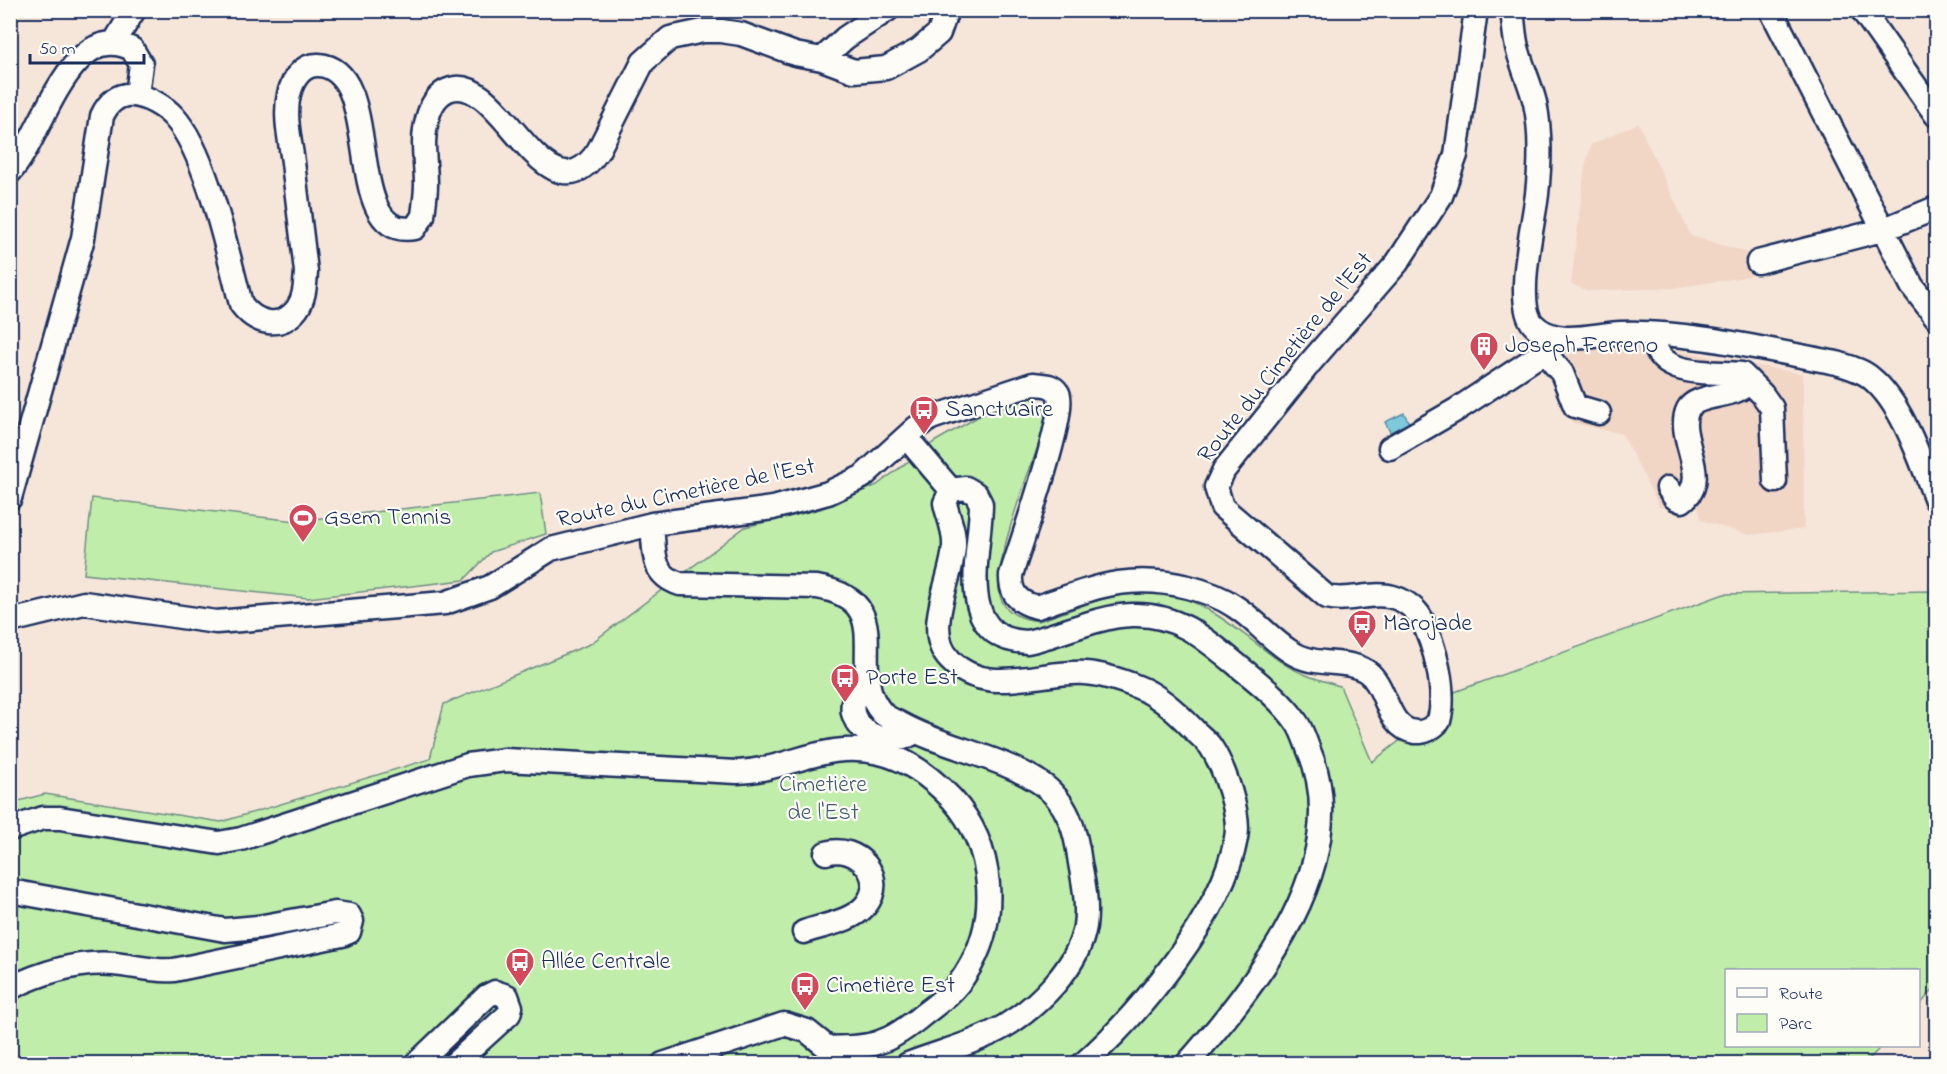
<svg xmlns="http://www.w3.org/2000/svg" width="1947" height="1074" viewBox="0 0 1947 1074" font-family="'Indie Flower',sans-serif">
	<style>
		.built { fill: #f1d6c6 }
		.green { fill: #c1edaa; stroke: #6e8e84; stroke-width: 1.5 }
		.water { fill: #7ecadd; stroke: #568caa; stroke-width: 1.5 }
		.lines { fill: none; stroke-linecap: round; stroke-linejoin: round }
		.minor-casing { stroke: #1b2f5e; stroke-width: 27 }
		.minor { stroke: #fdfcf7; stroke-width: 22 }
		.labels { text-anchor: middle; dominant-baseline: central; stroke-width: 4.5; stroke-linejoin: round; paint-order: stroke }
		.poi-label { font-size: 24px; fill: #1b2f5e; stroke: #fdfcf7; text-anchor: start }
		.street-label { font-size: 24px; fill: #1b2f5e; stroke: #fdfcf7 }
		.park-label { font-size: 24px; fill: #445e71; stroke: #fdfcf7 }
	</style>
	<rect width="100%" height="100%" fill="#f6e6da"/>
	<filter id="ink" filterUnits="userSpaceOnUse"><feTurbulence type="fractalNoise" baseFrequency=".0167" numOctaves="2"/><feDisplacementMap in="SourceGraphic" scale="12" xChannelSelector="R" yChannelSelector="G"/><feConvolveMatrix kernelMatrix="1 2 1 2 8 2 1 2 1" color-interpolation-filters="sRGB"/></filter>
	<g filter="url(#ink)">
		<!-- built -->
		<path class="built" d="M1638,123L1691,236L1746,252L1751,276L1674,288L1588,291L1571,284L1585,165L1591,145Z
			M1629,342L1803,374L1804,529L1748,535L1701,520L1696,497L1660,508L1622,434L1573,423L1546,368L1550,347Z"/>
		<!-- green -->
		<path class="green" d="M1032,398L1042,405L1049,417C1036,454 989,566 1001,599C1007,615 1024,619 1039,621C1070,611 1103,596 1135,592C1197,586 1238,633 1284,664C1301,675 1321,680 1340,686L1372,762L1416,728L1438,698L1724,594L1936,591V986L1919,1006L1918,970H1726V1046H1882L1865,1063L11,1064V803L45,794L221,822L430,759L444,704L590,644L745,527L820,509L877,485L934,442L995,407Z
			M540,493L546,534L491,552L464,580L308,598L84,574L92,498L296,521Z"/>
		<!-- water -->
		<path class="water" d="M1404,413L1409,423L1390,432L1385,422Z"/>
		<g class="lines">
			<!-- minor casing -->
			<g class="minor-casing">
				<path id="minor" d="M1512,10C1514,24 1514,38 1518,51C1523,69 1531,86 1535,103C1541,131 1540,166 1537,194C1534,222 1514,303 1533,324C1555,348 1593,334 1620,333C1686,330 1772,351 1837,363C1849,367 1862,370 1871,378C1903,404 1921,462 1936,500
					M1771,10L1912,286L1936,317
					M1862,10L1936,115
					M114,43L134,10
					M822,59L845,38L887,10
					M10,172C42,139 69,17 132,49L141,64L137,95
					M1758,262L1882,230L1936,208
					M1654,334C1653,379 1710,371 1742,374L1750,382C1735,399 1697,393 1688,409C1674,437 1714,478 1682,501L1675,498L1668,488
					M1549,339L1544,352L1562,373L1575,406L1599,413
					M1750,382L1762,394L1772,408L1775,481
					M906,437L951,490
					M1390,448L1456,410L1544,352
					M10,498L83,238L102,116C108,103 118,93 134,95C148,97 164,106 174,117C207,153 228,255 241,304C255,323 280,331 297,309C305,298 305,284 306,272C302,235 297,199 293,162C290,140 284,116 289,94C293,79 302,64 319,65C386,70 340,242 415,228L423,216C424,206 426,195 426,184C426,163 421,141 427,120C430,107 437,93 451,89C501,73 546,227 598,151L643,62L670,38L703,31H721L741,34L795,54L822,59L854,71L886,68L919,50L939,33L947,10
					M652,524C655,552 650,574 680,584L817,587C902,602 843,669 882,713C887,718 895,721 901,724C944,748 997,755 1039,782C1068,801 1076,831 1080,863C1084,884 1088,905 1085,926C1079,966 1038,1006 1005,1026C976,1043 939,1052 908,1064
					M10,621L84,603L216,622L445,603L490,587L551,549L652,524L773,508L828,493L862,477L916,428L931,418L1033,384C1043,385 1052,384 1058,393C1069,408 1019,549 1011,575C1010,594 1019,603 1037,607C1094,588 1128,572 1188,587C1204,591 1221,597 1234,606C1255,619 1271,640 1291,652C1315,668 1346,658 1366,671C1388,685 1385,728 1415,732C1424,733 1433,728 1439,721C1447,691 1435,645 1421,618C1416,609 1405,601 1396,598C1373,590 1350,603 1327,597L1222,507L1216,487L1224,470L1309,364L1397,263L1441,196L1456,155L1476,10
					M867,669C861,681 850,699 853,713C859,737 896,748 914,732
					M10,829L43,818H60L219,843L241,839L468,765L505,760L737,772C789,770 825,740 880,753C907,759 933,779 952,799C994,846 1001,919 966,973C956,990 940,1002 924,1014C912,1024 897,1036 882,1041C866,1048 845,1047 828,1048
					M10,891L225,930L258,927L335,913L349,915L352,921L349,932L342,935L174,970C154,972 135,966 114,964C79,961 41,973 10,988
					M804,932C823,925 851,922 865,906C889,878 857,843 826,853
					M416,1064L487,996L495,992L507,996L511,1007L509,1014L454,1064
					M663,1064L784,1024L807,1031L848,1064
					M1083,1064C1140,1013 1223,914 1236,838C1241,814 1224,767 1211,747C1207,741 1200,736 1195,731C1180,715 1159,695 1138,687C1123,681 1101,674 1085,673C1041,670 986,698 950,660C922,631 952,581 954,547C955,530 948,518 945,503L951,490L966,488L976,494L981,504C981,551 952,639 1027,642C1061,635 1097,616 1132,615C1179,613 1208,641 1242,669C1261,684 1284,703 1297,723C1302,730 1305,740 1308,748C1357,860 1258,983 1187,1064"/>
			</g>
			<!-- minor -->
			<use href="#minor" class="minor"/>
		</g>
	</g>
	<!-- icons -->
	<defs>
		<g id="building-pin" transform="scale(1.5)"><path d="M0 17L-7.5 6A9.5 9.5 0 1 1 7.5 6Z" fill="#d1495b" stroke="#fdfcf7"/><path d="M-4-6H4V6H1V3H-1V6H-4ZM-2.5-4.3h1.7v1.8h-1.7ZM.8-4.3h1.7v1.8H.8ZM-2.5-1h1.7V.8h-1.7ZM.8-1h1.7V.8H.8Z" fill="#fff"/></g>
		<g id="bus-pin" transform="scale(1.5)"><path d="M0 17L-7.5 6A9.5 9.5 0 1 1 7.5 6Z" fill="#d1495b" stroke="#fdfcf7"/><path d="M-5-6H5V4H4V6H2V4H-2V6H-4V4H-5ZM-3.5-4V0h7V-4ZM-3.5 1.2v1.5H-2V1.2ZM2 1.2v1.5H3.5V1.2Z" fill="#fff"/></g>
		<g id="stadium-pin" transform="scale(1.5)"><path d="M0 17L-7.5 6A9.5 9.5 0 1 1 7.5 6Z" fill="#d1495b" stroke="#fdfcf7"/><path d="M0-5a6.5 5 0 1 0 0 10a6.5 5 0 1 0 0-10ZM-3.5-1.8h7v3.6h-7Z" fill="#fff"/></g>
	</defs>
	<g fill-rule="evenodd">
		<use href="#building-pin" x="1484" y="346"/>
		<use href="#bus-pin" x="924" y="410"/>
		<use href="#stadium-pin" x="303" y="518"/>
		<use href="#bus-pin" x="1362" y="624"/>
		<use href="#bus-pin" x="845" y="678"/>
		<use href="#bus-pin" x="520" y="962"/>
		<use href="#bus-pin" x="805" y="986"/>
	</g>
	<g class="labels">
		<!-- poi labels -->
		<g class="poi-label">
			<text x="1505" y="346">Joseph Ferreno</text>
			<text x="945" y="410">Sanctuaire</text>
			<text x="324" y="518">Gsem Tennis</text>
			<text x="1383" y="624">Marojade</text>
			<text x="866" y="678">Porte Est</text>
			<text x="541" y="962">Allée Centrale</text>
			<text x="826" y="986">Cimetière Est</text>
		</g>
		<!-- street labels -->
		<g class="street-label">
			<text transform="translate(1286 358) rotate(-51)">Route du Cimetière de l'Est</text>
			<text transform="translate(686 494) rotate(-12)">Route du Cimetière de l'Est</text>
		</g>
		<!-- park labels -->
		<g class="park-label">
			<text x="823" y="785">Cimetière<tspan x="823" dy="28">de l'Est</tspan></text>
		</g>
	</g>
	<!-- margin -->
	<rect width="1947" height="1074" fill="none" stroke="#fdfcf7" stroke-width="36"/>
	<rect x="18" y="18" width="1911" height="1038" fill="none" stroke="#1b2f5e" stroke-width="2" filter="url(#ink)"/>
	<!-- legend -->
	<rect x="1725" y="969" width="195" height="78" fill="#fdfcf7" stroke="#a3aaba" stroke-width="1.5"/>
	<rect x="1737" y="988" width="30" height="9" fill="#fdfcf7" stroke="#a3aaba" stroke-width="1.5"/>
	<text x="1779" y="999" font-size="18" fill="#1b2f5e">Route</text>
	<rect x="1737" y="1014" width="30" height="18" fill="#c1edaa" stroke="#a3aaba" stroke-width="1.5"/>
	<text x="1779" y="1029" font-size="18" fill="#1b2f5e">Parc</text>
	<!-- scale -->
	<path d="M30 54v9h114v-9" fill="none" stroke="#1b2f5e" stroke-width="3"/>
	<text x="39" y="54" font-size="18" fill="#1b2f5e" stroke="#fdfcf7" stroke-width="4.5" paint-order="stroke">50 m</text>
</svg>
